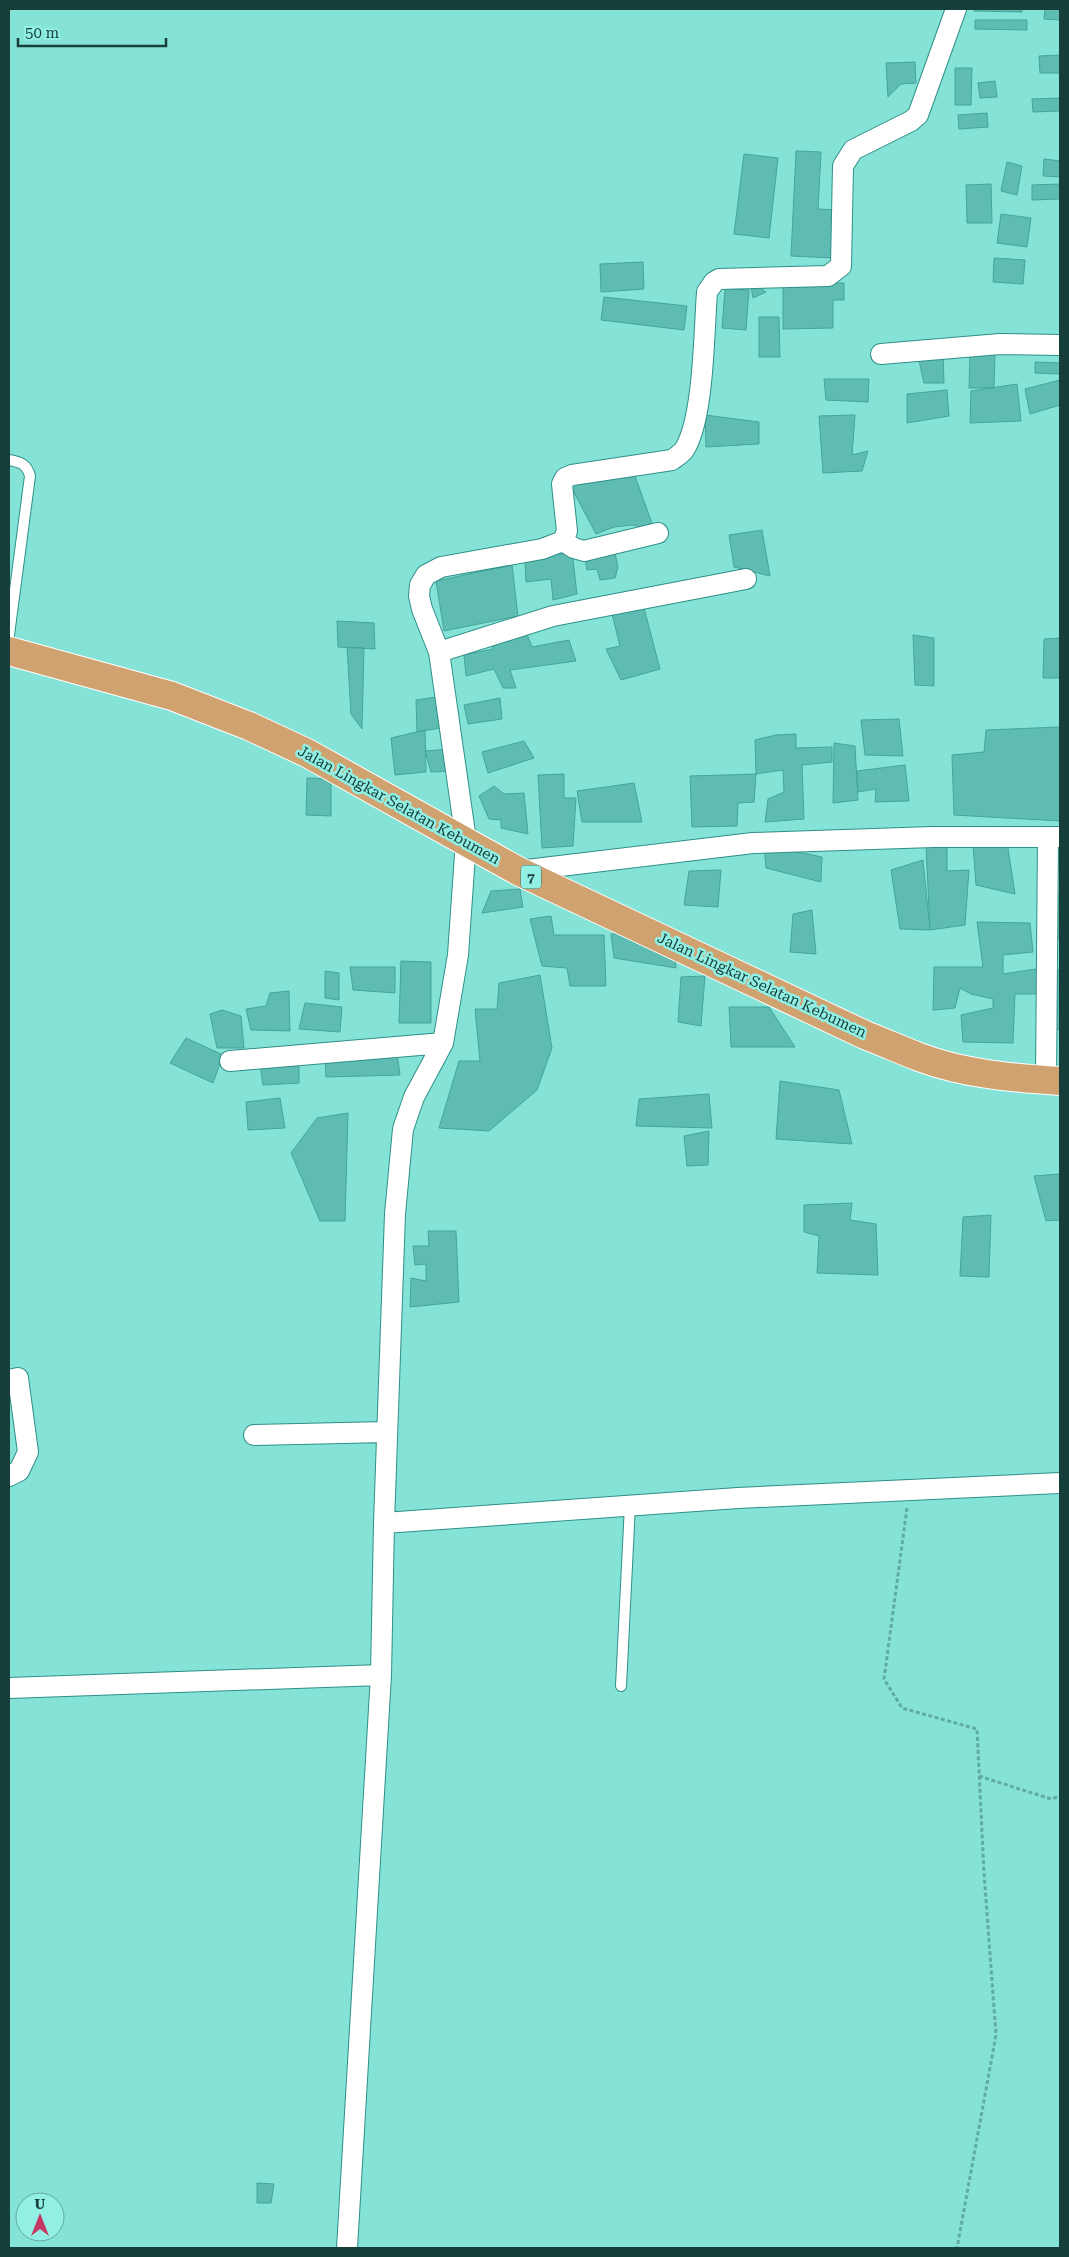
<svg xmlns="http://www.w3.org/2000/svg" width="1069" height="2257" viewBox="0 0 1069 2257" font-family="'Roboto Serif',serif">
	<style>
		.building { fill: #5fbcb2; stroke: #45a49b }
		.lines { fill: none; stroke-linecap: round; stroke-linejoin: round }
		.service-casing { stroke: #2e9087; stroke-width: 12 }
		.minor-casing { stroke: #2e9087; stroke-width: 22 }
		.trunk-casing { stroke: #fff; stroke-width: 30 }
		.path { stroke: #60aba3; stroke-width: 3; stroke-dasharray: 4 2.5; stroke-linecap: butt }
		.service { stroke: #fff; stroke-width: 10 }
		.minor { stroke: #fff; stroke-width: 20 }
		.trunk { stroke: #d0a270; stroke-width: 28 }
		.labels { text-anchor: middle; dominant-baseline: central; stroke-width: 5; stroke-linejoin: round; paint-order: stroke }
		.shield { fill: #92efe4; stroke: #3b736d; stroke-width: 1 }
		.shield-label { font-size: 14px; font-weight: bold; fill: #163e3a }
		.street-label { font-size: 15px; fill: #163e3a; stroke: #92efe4 }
	</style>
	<rect width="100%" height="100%" fill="#85e2d7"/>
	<!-- building -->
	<path class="building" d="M974,9H1022V12L974,11Z
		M1045,9H1060V20L1044,19Z
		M975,20H1027V30L975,29Z
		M1060,55V73H1040L1039,56Z
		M915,62L916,83L901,84L888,97L886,63Z
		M955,68H972L971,105H955Z
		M995,81L997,97L980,98L978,83Z
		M1060,98V111L1033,112L1032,99Z
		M987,113L988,127L959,129L958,115Z
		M796,151L821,152L818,209L838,210L835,258L791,256Z
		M744,154L778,158L769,238L734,234Z
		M1044,159L1060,161V177L1043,176Z
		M1007,162L1022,166L1017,195L1001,191Z
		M991,184L992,223H967L966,185Z
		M1060,184V199L1032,200V185Z
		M1001,214L1031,218L1027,247L997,243Z
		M994,258L1025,260L1023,284L993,282Z
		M643,262L644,289L601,292L600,264Z
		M750,281L766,292L753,298Z
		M844,283V300H833V328L783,329V284Z
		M725,289L749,290L746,330L722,328Z
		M604,297L687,306L684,330L601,320Z
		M759,317H779L780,357H759Z
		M943,352L944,383H924L918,356Z
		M970,353H995L994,388H969Z
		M1035,362L1060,363V374L1035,373Z
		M824,379H869L868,402L826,400Z
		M1060,380V405L1030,414L1025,389Z
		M1017,384L1021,421L970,423L971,391Z
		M947,390L949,416L907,423V394Z
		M705,415L759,422V444L706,447Z
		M855,415L852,455L868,451L862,471L823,473L819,416Z
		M634,473L654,529L632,525L614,527L596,534L570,485Z
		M762,530L770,576L734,567L729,535Z
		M572,551L577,594L553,600L551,579L526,582L525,561Z
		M615,553L618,567L615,578L600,580L597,569L587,570L585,559Z
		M512,565L518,616L444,631L436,581Z
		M643,604L660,669L621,680L606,649L620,646L612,614Z
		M337,621L374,623L375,649L338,647Z
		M525,629L532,647L569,640L576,661L510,670L516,688H503L494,669L466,676L464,655L493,649L491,636Z
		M913,635L934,638V686L915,685Z
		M1060,638V678H1043L1044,639Z
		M347,647L364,648L362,729L351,714Z
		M443,696L441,728L417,732L416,700Z
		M500,698L502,719L468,724L464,705Z
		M899,719L903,756L865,755L861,720Z
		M1060,727V821L954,815L952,755L984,752L986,730Z
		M425,730L426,772L395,775L391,738Z
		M796,734V748L832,747V762L802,765L804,819L765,822L768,799L784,792L783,770L756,774L755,740L776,735Z
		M524,741L534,758L488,773L482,752Z
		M834,743L855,746L858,800L833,803Z
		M451,749V771L431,772L425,751Z
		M905,765L909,801L875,802L876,789L858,792L857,771Z
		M564,774V798H576L573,846L542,848L538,775Z
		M756,774L754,802L738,803L737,826L692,827L690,776Z
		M307,778L331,779V816L306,815Z
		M634,783L642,822H582L577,791Z
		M494,786L504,794L524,793L528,834L501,828V820L489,819L479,796Z
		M1007,842L1015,894L976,885L973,844Z
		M764,845L822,857L821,882L766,868Z
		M926,846L947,848V871L969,870L965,925L930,930Z
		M1055,850H1060V869H1055Z
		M923,860L930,930L900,929L891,870Z
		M721,870L718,907L684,905L689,871Z
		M520,889L523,907L482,913L491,891Z
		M1054,894L1060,895V939L1051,938Z
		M812,910L816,954L790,952L793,914Z
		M551,916L554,935H604L606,986H570L567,968L542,966L530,919Z
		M977,922L1030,923L1033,952L1003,955V974L1042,968V994H1015L1013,1043L963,1042L961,1015L993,1008V999L971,994L960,988L955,1008L933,1010L934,967H983Z
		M611,934H640V945L675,950L676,968L614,958Z
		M401,961L431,962V1023H399Z
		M350,967H395V993L353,990Z
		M1056,970H1060V1030L1056,1029Z
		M325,971L339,973V1000L325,998Z
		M540,975L552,1048L537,1090L489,1131L439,1128L459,1061H480L475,1009H497L499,983Z
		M705,976L701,1026L678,1022L681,977Z
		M289,991L290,1031L251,1030L246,1009L266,1006L270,993Z
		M305,1003L342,1007L340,1032L299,1029Z
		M729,1007H769L795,1047H731Z
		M222,1010L241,1016L244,1048H217L210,1014Z
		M186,1038L223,1055L213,1083L170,1063Z
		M397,1053L400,1075L326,1077L325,1056Z
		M299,1061V1083L263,1085L260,1065Z
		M780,1081L839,1090L852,1144L776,1139Z
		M709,1094L712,1128L636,1126L639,1099Z
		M280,1098L285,1128L248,1130L246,1102Z
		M348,1113L345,1221H320L291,1153L317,1118Z
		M709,1131L708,1165L687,1166L684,1136Z
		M1060,1174V1220L1046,1221L1034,1176Z
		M852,1203L850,1220L876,1224L878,1275L817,1273L819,1236L804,1232V1205Z
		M991,1215L989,1277L960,1276L963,1217Z
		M428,1231H456L459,1302L410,1307L411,1278L426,1281V1264L415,1265L413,1246H429Z
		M257,2183L274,2184L271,2203H257Z"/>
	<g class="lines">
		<!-- service casing -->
		<g class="service-casing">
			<path id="service" d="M9,460C20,462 27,464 30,476L9,635
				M621,1686L630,1505"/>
		</g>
		<!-- minor casing -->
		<g class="minor-casing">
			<path id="minor" d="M881,354L1000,344L1060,345
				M563,541L574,548L584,551L658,533
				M439,652L553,616L746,579
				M518,871L753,843L933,837H1060
				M230,1061L443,1043
				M1046,1080L1048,837
				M9,1380L18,1378L28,1452L19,1471L9,1476
				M254,1435L387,1432
				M384,1523L738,1498L1060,1483
				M9,1688L381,1675L384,1523L395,1214L403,1129L414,1097L443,1043L458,955L466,840L439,652L422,609L419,596L420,585L426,575L441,567L542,549L563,541L567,531L562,484L565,478L572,475L672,460C676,457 681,454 684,450C704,420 704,330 707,292L714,282L719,279L828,276L841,266L843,166L853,150L911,121L918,115L956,9
				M347,2248L381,1675"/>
		</g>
		<!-- trunk casing -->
		<g class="trunk-casing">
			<path id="trunk" d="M9,651L172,696L249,726L307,753L518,871L865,1035C883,1042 901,1050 919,1057C964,1074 1013,1078 1060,1081"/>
		</g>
		<!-- path -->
		<path class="path" d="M907,1508L884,1679L902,1708L977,1729L984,1873L996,2035L957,2248
			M979,1776L1051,1799L1060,1796"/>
		<!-- service -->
		<use href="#service" class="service"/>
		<!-- minor -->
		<use href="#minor" class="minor"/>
		<!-- trunk -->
		<use href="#trunk" class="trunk"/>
	</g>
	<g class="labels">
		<!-- shield labels -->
		<rect class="shield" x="521" y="865.5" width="20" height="23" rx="4"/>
		<g class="shield-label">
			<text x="531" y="877">7</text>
		</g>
		<!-- street labels -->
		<g class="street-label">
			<text transform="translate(399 805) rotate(29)">Jalan Lingkar Selatan Kebumen</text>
			<text transform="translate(762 985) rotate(25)">Jalan Lingkar Selatan Kebumen</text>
		</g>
	</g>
	<!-- border -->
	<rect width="1069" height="2257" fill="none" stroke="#163e3a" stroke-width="20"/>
	<!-- north arrow -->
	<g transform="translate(40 2217)"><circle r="24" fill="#92efe4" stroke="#60a8a0"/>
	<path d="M0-4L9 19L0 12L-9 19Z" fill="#c63864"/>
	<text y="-8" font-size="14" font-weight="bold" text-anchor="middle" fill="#163e3a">U</text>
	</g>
	<!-- scale -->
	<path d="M18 38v8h148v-8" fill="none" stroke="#163e3a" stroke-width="2.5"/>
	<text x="25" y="38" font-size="15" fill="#163e3a" stroke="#92efe4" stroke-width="4" paint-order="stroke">50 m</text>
</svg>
